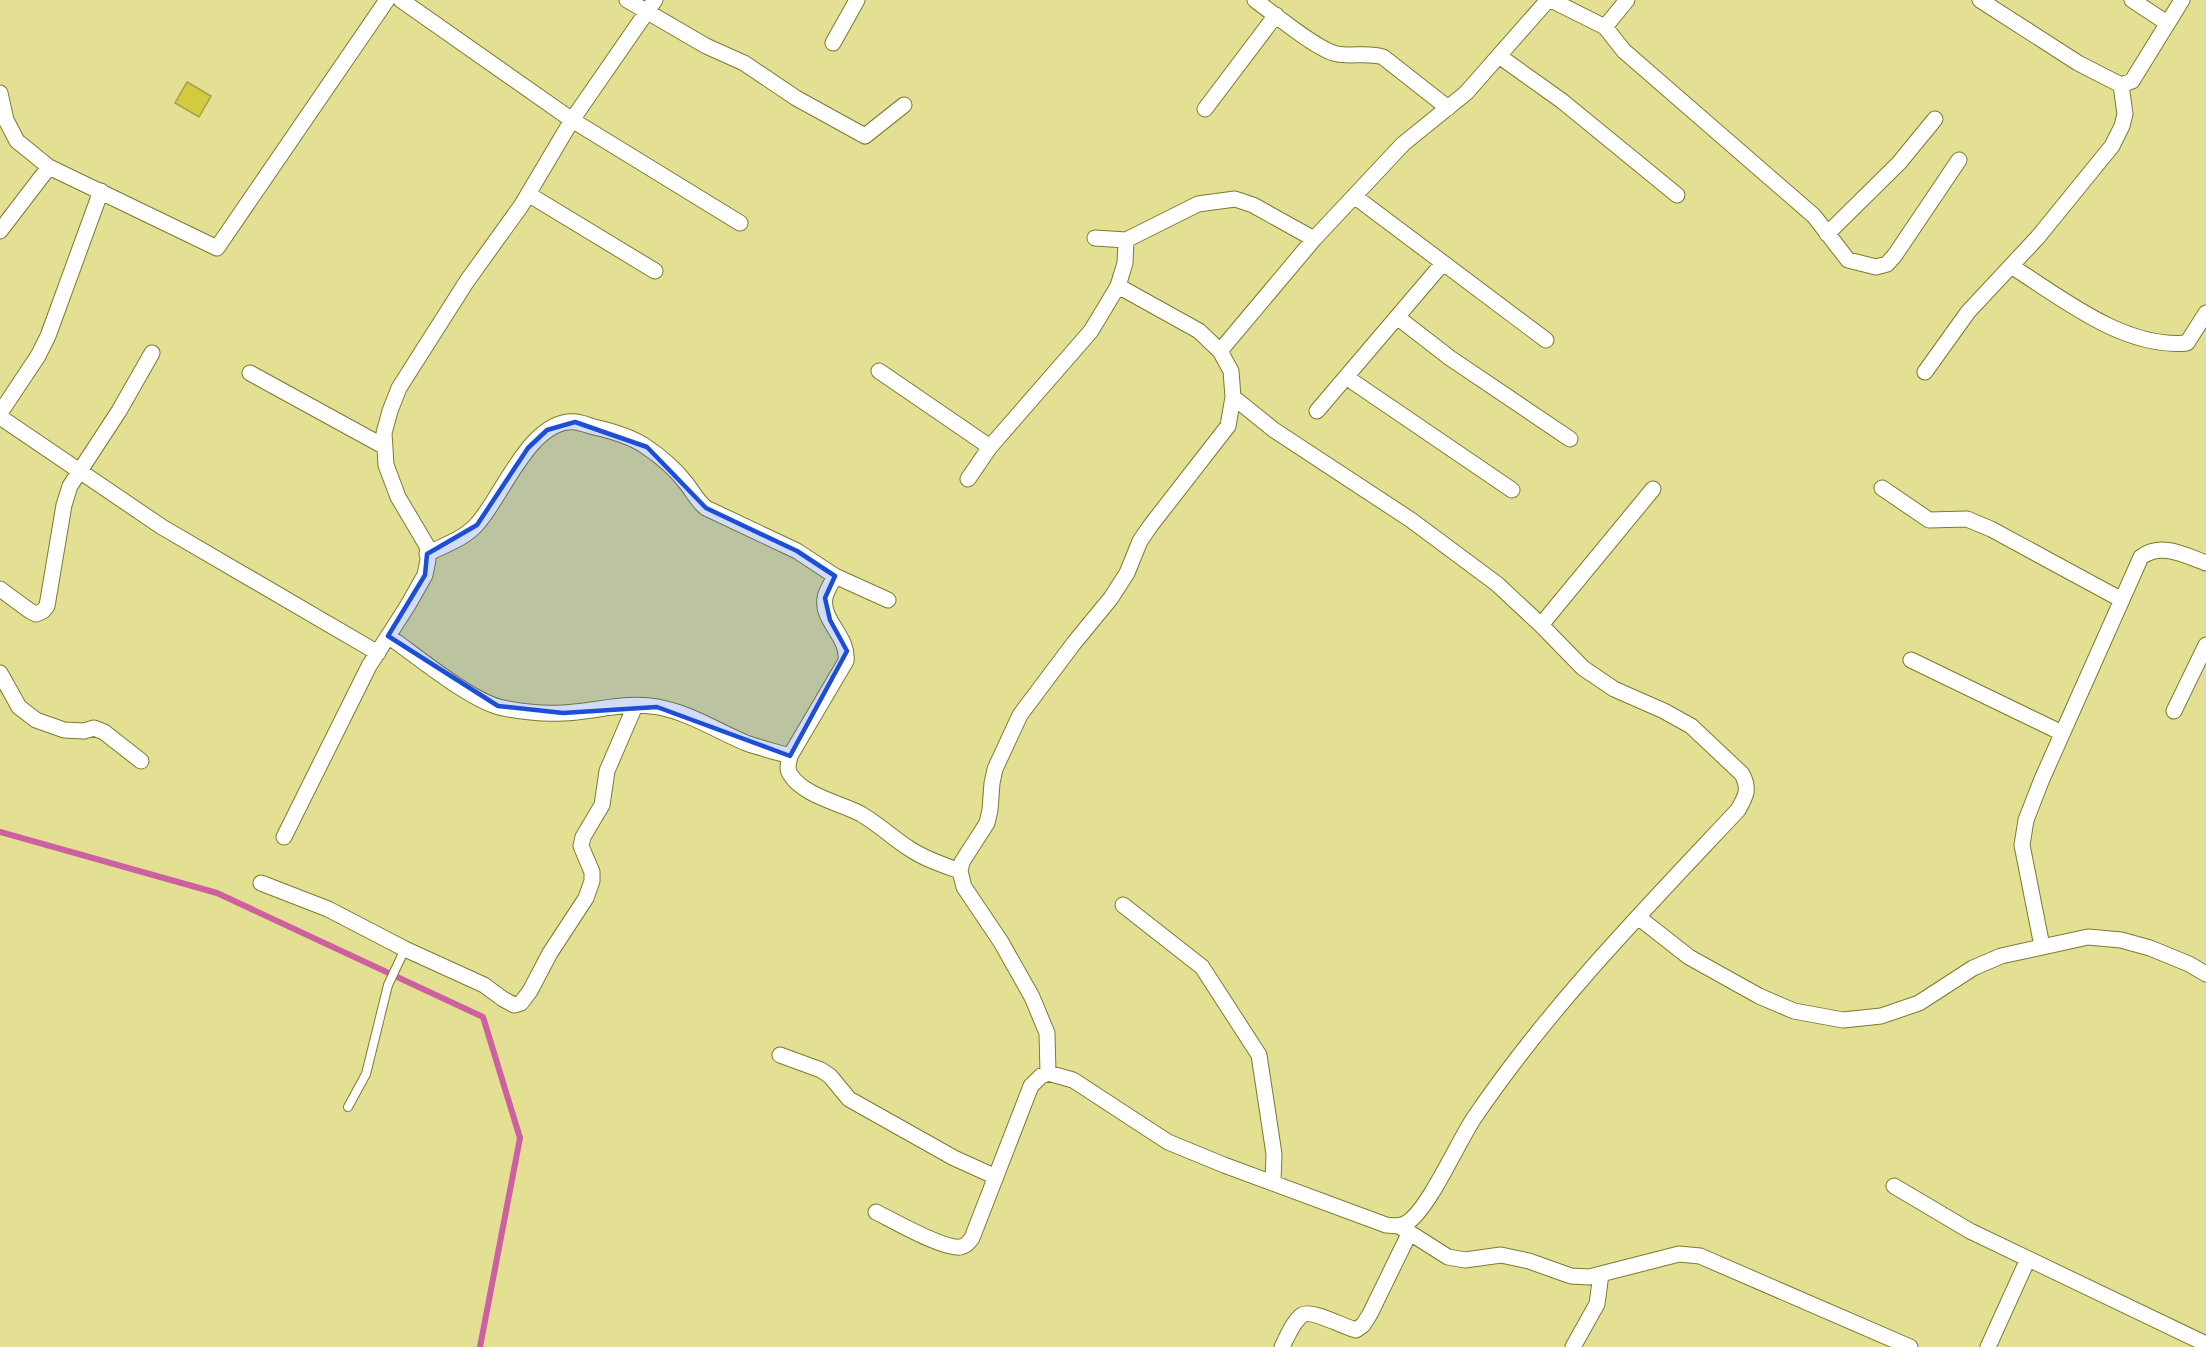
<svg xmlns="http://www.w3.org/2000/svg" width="2206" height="1347" viewBox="0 0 2206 1347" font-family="'PT Sans Narrow',sans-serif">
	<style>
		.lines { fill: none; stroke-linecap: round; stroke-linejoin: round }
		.stream { stroke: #cc60a0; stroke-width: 6 }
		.building { fill: #d3cb3e; stroke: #a39f54; stroke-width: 1.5 }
		.service-casing { stroke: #7e7a2d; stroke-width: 10 }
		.minor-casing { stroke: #7e7a2d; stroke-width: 17 }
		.service { stroke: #fff; stroke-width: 8 }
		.minor { stroke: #fff; stroke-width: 15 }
		.marked { fill: #1d4ed8; fill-opacity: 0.2; stroke: #1d4ed8; stroke-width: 4.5; stroke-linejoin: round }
	</style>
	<rect width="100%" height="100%" fill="#e4e093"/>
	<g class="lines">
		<!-- stream -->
		<path class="stream" d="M0,832L217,893L483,1017L520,1138L480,1347"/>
	</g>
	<!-- building -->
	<path class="building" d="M187,82L211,96L199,117L175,103Z"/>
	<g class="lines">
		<!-- service casing -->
		<g class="service-casing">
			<path id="service" d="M348,1107L366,1074L388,985L405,949"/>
		</g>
		<!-- minor casing -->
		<g class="minor-casing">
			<path id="minor" d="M401,0L572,120L740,223
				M627,0L706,46L744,63L796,98L865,136L904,105
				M1255,0C1273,13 1317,50 1337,54C1352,57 1368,52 1383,57L1448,108
				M1551,0L1605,27L1627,0
				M1980,0L2078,63L2121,85L2132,81L2182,0
				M2132,0L2167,23
				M1605,27L1624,51L1814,216L1848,260L1876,267L1887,264L1895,255L1959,160
				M833,43L857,0
				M1499,56L1562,101L1677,195
				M0,93L6,120L17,141L49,167L217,248L387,0
				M1205,109L1276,15
				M528,194L655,271
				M1354,196L1546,340
				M0,231L49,167
				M1827,234L1899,163L1935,119
				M1095,238L1126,240L1198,204L1235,199L1253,205L1314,239
				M2011,266C2062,298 2124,349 2187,343L2206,313
				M1397,317L1450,358L1570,439
				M1220,351L1314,239L1403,144L1466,93L1548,0
				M879,371L990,447
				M1925,372L1968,312L2038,237L2112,146L2122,126L2125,114L2121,85
				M250,373L385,447
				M1346,377L1512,490
				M1317,411L1443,263
				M0,413L38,356L48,336L101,191
				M0,417L162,527L378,653
				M968,479L990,447L1091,331L1118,286L1125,263L1126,240
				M1882,488L1929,520L1967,519L1991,529L2122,600
				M427,554C444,545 466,538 478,523C503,495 531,417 576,422C582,423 588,425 594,427C612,431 630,436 645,446C660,456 676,470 686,483C693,492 697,501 706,508L797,551L835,576L888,600
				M835,576C832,583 826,591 825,598C821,621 849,636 846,661L790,756C789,762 786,768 790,774C803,796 841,803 861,814C878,824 893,838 910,849C925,859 943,865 960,871
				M0,589L30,611L36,614L43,611L47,606L64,505L70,486L119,411L152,353
				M1541,625L1653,489
				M388,636C417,656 467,698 499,707C520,712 542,714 563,713C593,712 627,701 658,707C690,713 717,731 746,743C760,748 776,752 790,756
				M1911,660L2062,733
				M0,673L19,707L36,720L64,730L84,731L94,728L104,732L141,761
				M2174,711L2206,645
				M284,837L369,666L408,605L425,575L428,560L427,546L398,497L386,465L384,433L390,411L399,388L467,281L521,206L572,120L655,0
				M261,883L328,909L405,949L484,985L503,999L514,1005L521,1003L530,991L550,953L586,898L592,881V872L581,846L583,837L602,805L607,771L635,706
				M1123,905L1202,967L1259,1055L1274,1154L1273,1182
				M1638,917L1689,957L1759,996L1794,1011L1843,1020L1881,1016L1919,1003L1973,968L2001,956L2088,937L2121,940L2150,948L2189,964L2206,974
				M2042,946L2022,845L2026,820L2042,779L2141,557C2162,542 2184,555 2206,563
				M780,1055L821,1070L830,1076L849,1099L954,1158L996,1177
				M1048,1073L1047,1033L1032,997L1001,942L964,887L960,871L962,862L987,823L990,810L992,783L995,769L1020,715L1074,643L1111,598L1127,573L1140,541L1151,525L1228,426L1233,397L1231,371L1220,351L1199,331L1118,286
				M1894,1186L1970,1231L2206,1344
				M876,1212C894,1221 944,1250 961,1247C966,1246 969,1242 972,1238L1031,1086L1041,1076L1048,1073L1073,1080L1168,1142L1224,1165L1386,1225C1395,1226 1401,1227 1408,1222C1429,1208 1458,1142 1474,1118C1550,1006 1645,909 1738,810C1746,796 1750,789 1742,774L1691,726L1664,711L1614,689L1583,668L1541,625L1497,584L1411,520L1274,430L1233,397
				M1399,1226L1448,1257L1465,1260L1501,1255L1529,1261L1571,1276L1589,1277L1679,1254L1700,1256L1910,1347
				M1282,1347C1287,1337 1293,1322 1302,1315C1311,1309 1344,1327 1356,1330L1363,1325L1370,1314L1409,1234
				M1573,1347L1597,1304L1601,1274
				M1988,1347L2028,1259"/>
		</g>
		<!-- service -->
		<use href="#service" class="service"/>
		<!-- minor -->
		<use href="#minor" class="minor"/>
	</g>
	<!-- marked area -->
	<path class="marked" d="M575,422L647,447L706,508L797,551L835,576L825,598L830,620L847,651L790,756L657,707L563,713L498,706L388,636L425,575L427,554L477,525L528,448L547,430Z"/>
</svg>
